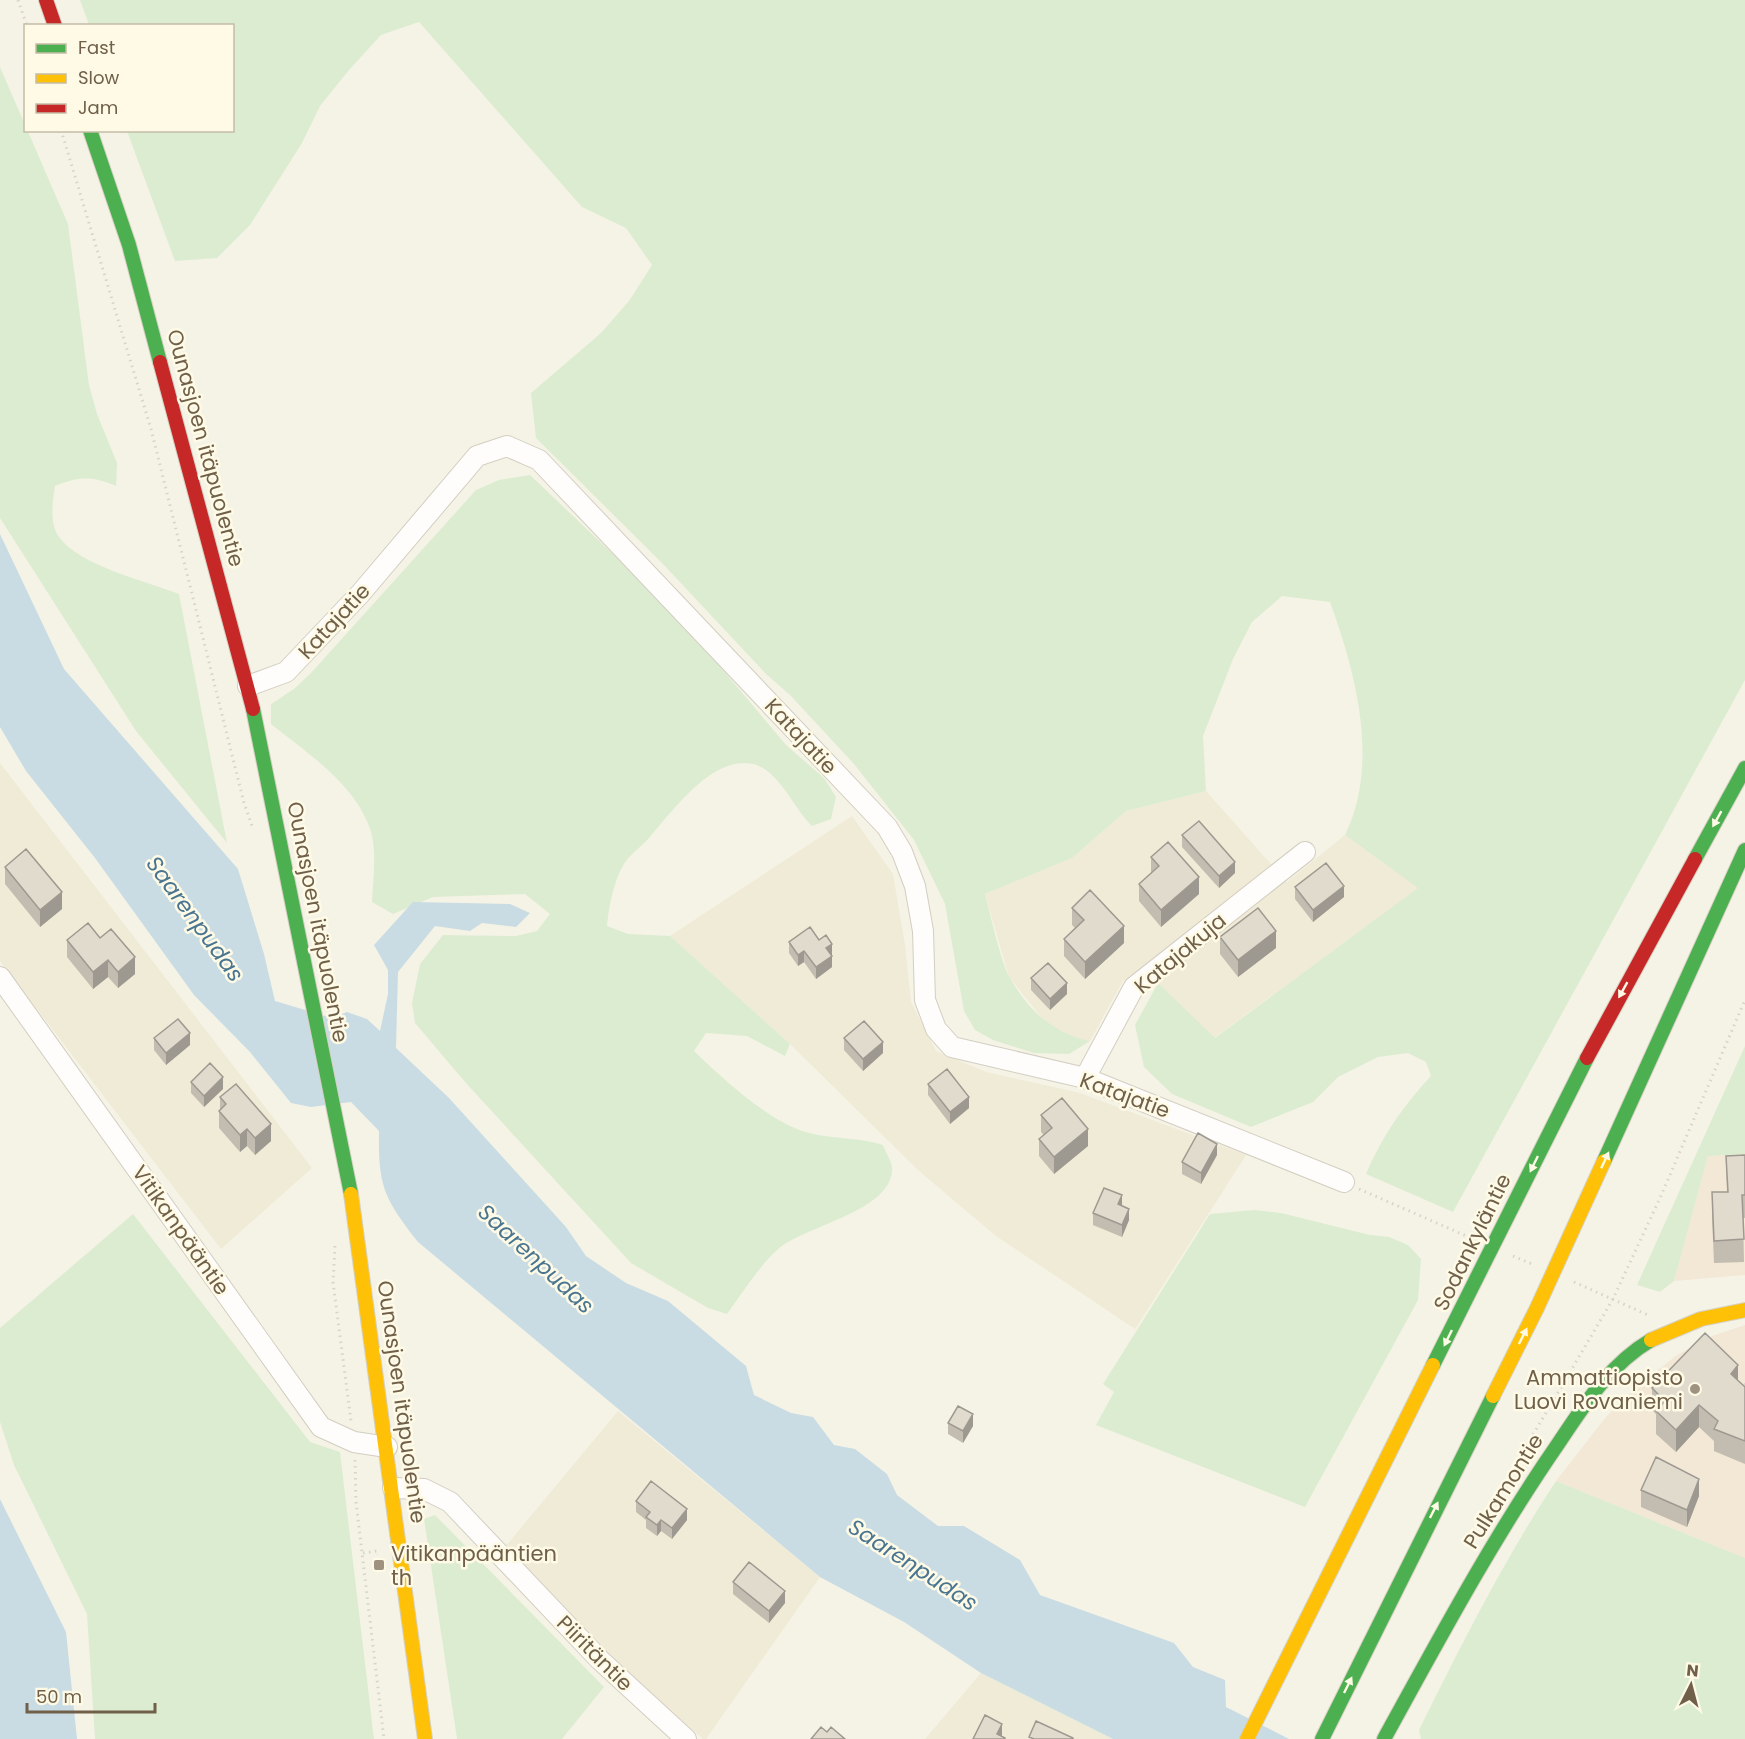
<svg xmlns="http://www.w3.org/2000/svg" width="1745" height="1739" viewBox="0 0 1745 1739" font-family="Poppins,sans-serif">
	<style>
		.residential { fill: #f0ebd6 }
		.commercial { fill: #f3e7d6 }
		.green { fill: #dcecd1 }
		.water { fill: #c9dce4 }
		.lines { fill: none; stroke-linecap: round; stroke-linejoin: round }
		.street-casing { stroke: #d3cec2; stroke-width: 22 }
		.fast-casing { stroke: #d5d0c3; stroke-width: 16 }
		.slow-casing { stroke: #d5d0c3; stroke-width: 16 }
		.jam-casing { stroke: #d5d0c3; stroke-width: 16 }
		.path { stroke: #d8d3cc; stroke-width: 3; stroke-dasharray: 1.5 4.5; stroke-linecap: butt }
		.street { stroke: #fefdfb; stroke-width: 20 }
		.fast { stroke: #4caf50; stroke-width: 14 }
		.slow { stroke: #ffc107; stroke-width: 14 }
		.jam { stroke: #c62828; stroke-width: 14 }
		.wall { fill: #c2bcb1 }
		.shaded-wall { fill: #9e9990 }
		.building { fill: #e1dbce; stroke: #9e9990; stroke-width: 1.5 }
		.oneway { fill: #fefae6 }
		.poi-dot { fill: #9f9380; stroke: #fefae6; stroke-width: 2 }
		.labels { text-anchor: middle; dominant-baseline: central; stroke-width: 5; stroke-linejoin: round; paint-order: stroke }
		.street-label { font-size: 21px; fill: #706049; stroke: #fefae6 }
		.poi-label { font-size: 21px; fill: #706049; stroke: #fefae6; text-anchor: end }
		.water-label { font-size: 22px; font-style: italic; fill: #497591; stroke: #fefae6 }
	</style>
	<rect width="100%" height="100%" fill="#f5f3e6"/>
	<!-- residential -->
	<path class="residential" d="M0,763L312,1168L221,1249L0,961Z
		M1206,791L1287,882L1345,835L1419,888L1214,1038L1141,970L1123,981L1090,1041L1071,1037L1047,1024L1009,977L985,894L1072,858L1126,811Z
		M852,816L893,874L905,945L911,1002L936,1051L986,1072L1080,1093L1246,1155L1135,1329L996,1236L919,1171L790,1044L670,936Z
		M618,1411L820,1577L706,1739H703L603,1650L505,1547Z
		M981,1673L1113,1739H925Z"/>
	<!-- commercial -->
	<path class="commercial" d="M1745,1154V1275L1674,1281L1708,1156Z
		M1745,1325V1558L1556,1481L1606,1417L1640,1384L1677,1355L1712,1336Z"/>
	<!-- green -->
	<path class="green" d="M80,0H1745V680L1453,1212L1366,1174C1382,1136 1403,1106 1431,1076L1426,1062L1408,1053L1378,1057L1338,1077L1313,1102L1251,1127L1172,1094L1144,1067L1135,1025L1158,983L1215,1038L1418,888L1345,835C1380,763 1356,674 1330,602L1282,596L1252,622L1233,659L1203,736L1206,791L1126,811L1072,858L985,894C990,913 1001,963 1010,978C1028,1010 1054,1034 1090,1041L1069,1054L1034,1053L993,1040L975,1030L964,1011L945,904L914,840L854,764L790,695L766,674L661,562L536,438L531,393L601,333L629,301L652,265L626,228L582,207L419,22L381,35L349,70L320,106L302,143L250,225L217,258L175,261L127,131L232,130V26L89,25Z
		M0,67L68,224L89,385L97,414L117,463L116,486C93,476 79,476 55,486C53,500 50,518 56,532C72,564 146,581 179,594L227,843L136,731L0,518Z
		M530,475L675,613L786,745L824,778L836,797L831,819L812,826C794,809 779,770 753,764C712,755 672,812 649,838C642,846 632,853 626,861C614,878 609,906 607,926L628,934L670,936L790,1044L785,1056L747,1036L706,1033L694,1051C721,1077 762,1115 797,1129C824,1140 855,1136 883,1145C885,1151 891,1160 892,1167C895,1209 810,1225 782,1246C764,1259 741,1295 727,1314L708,1308L631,1263L465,1082L415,1023L412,1003L420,964L443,935L516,936L537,931L550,914L525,894L433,897L393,914L372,902C373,879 377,854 371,832C357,785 307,753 271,724V704L294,689L311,673L476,490L499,480Z
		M1745,1046V1154L1708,1156L1674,1281L1660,1292L1637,1285Z
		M1254,1210L1281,1213L1370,1235L1389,1237L1408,1245L1421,1259L1418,1300L1305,1507L1096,1425L1114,1392L1103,1384L1210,1214Z
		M133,1214L310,1442L340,1452L374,1739H95L87,1614L14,1465L0,1422V1328Z
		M1556,1481L1745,1558V1739H1421L1419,1730C1461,1645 1504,1560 1556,1481Z
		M435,1515L604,1687L562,1739H457L424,1519Z"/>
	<!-- water -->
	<path class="water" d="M0,534L64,669L238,869L264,954L275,1001L332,1018L347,1012L367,1019L380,1031L388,994V970L374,945L413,902L510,904L530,913L516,927L482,923L470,931L435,926L398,972L396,1048L449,1098L566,1227L586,1256L626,1283L668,1301L746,1366L754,1395L791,1413L813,1417L834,1445L855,1449L887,1474L897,1495L938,1526H964L1020,1560L1040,1595L1174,1643L1193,1667L1225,1680L1226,1707L1289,1739H1113L981,1673L904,1622L820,1577L418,1242C384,1198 378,1187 379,1131L351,1102L311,1107L291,1103L250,1052L194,995L95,858L26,771L0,727Z
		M0,1499L66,1632L77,1739H0Z"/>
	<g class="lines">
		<!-- street casing -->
		<g class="street-casing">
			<path id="street" d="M248,686L286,672L360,594L477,456L507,446L539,460L887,827L902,852L915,886L923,931L925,1000L936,1029L952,1047L1085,1078L1344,1182
				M0,977L321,1427L354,1442L387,1447
				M1085,1078L1134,987L1305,852
				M393,1488L424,1489L450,1502L600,1660L686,1739"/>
		</g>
		<!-- fast casing -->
		<g class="fast-casing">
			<path id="fast" d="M90,130L129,245L160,362
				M253,709L351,1194
				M1695,859L1745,768
				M1604,1161L1745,850
				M1433,1365L1587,1058
				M1322,1739L1493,1396
				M1384,1739C1439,1639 1493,1538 1558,1444C1584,1405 1610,1364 1651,1340"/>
		</g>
		<!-- slow casing -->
		<g class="slow-casing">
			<path id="slow" d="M351,1194L425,1739
				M1651,1340L1701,1319L1745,1310
				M1493,1396L1537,1308L1604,1161
				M1247,1739L1433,1365"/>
		</g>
		<!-- jam casing -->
		<g class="jam-casing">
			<path id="jam" d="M46,0L55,26
				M160,362L253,709
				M1587,1058L1695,859"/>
		</g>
		<!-- path -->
		<path class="path" d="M18,0L27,26
			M61,130L151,429L244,803L252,826
			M1359,1189L1471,1238
			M335,1246L333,1282L351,1421
			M1513,1256L1532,1264
			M1574,1282L1648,1315
			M1738,1382L1745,1385
			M1527,1445L1613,1299L1660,1198L1745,1000
			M355,1460L356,1502L384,1739
			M363,1553L377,1551V1555"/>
		<!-- street -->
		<use href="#street" class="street"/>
		<!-- fast -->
		<use href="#fast" class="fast"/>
		<!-- slow -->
		<use href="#slow" class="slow"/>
		<!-- jam -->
		<use href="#jam" class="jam"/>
	</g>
	<!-- wall -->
	<path class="wall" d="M1182,835L1235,873L1219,888L1182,847Z
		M1151,857L1199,894L1161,927L1139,901V884L1151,873Z
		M5,867L62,909L40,927L5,884Z
		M1295,887L1344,897L1313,922L1295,899Z
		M1072,908L1124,943L1085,979L1064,956V939L1075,928L1072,925Z
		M1220,937L1276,948L1238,977L1220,954Z
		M100,938L135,974L118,988L108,977L93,989L67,957V940Z
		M819,940L832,955V967L816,979L804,962L798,966L789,953V942Z
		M1031,978L1067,994L1050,1010L1031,990Z
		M154,1038L190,1045L166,1065L154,1050Z
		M844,1038L883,1053L863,1071L844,1050Z
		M191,1082L223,1089L204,1107L191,1093Z
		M928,1084L969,1108L950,1124L928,1095Z
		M220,1097L271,1141L255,1155L247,1146L240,1152L219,1128V1111L220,1110Z
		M1041,1115L1088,1146L1054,1174L1039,1156V1139L1044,1135L1041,1132Z
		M1217,1155L1201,1184L1182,1174V1162Z
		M1745,1155V1218H1743L1744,1262L1714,1263L1712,1215V1192H1727L1726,1156Z
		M1122,1206L1129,1220L1122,1237L1093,1225V1213Z
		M1738,1380L1745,1387V1464L1714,1451V1441L1699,1427L1676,1452L1656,1434V1414L1652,1410V1388Z
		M948,1423L973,1426L963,1443L948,1434Z
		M1641,1490L1699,1496L1687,1527L1641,1507Z
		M636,1501L687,1520L672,1539L661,1531L657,1536L646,1528V1520L636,1512Z
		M733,1582L785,1603L769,1623L733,1594Z"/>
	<!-- shaded-wall -->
	<path class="shaded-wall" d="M1235,862V873L1219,888V876Z
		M1199,877V894L1161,927V910Z
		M1344,886V897L1313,922V910Z
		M62,892V909L40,927V910Z
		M1124,926V943L1085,979V962Z
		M1276,931V948L1238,977V960Z
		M832,944V955L826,959V948Z
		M804,951V962L798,966V955Z
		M832,956V967L816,979V967Z
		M135,957V974L118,988V972Z
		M108,960V977L93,989V972Z
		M1067,983V994L1050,1010V999Z
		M190,1033V1045L166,1065V1053Z
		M883,1042V1053L863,1071V1059Z
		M223,1077V1089L204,1107V1096Z
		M969,1097V1108L950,1124V1112Z
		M271,1124V1141L255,1155V1138Z
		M247,1129V1146L240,1152V1135Z
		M1088,1129V1146L1054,1174V1157Z
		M1217,1144V1155L1201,1184V1173Z
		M1122,1195V1207L1118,1204Z
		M1129,1209V1220L1122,1237V1225Z
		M1738,1365V1388L1731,1374Z
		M1699,1405V1427L1676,1452V1430Z
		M973,1414V1426L963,1443V1431Z
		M1699,1479V1496L1687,1527V1510Z
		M687,1509V1520L672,1539V1528Z
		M661,1520V1531L657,1536V1525Z
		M785,1591V1603L769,1623V1611Z
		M1002,1724V1735L1000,1739L997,1734Z"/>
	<!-- building -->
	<path class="building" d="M1199,821L1235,862L1219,876L1182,835Z
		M1168,842L1199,877L1161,910L1139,884L1159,866L1151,857Z
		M26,849L62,892L40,910L5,867Z
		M1326,863L1344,886L1313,910L1295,887Z
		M1090,890L1124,926L1085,962L1064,939L1084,920L1072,908Z
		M1258,908L1276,931L1238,960L1220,937Z
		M88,923L100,938L111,929L135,957L118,972L108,960L93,972L67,940Z
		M810,927L819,940L826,935L832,944L826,948L832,956L816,967L804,951L798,955L789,942Z
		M1048,963L1067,983L1050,999L1031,978Z
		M178,1019L190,1033L166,1053L154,1038Z
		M864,1021L883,1042L863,1059L844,1038Z
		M210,1063L223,1077L204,1096L191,1082Z
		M947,1069L969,1097L950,1112L928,1084Z
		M236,1084L271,1124L255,1138L247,1129L240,1135L219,1111L226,1104L220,1097Z
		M1062,1098L1088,1129L1054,1157L1039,1139L1052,1128L1041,1115Z
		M1198,1133L1217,1144L1201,1173L1182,1162Z
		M1745,1155V1195H1742L1744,1239L1714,1241L1712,1192H1728L1726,1156Z
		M1104,1188L1122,1195L1118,1204L1129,1209L1122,1225L1093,1213Z
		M1705,1333L1738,1365L1731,1374L1745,1387V1441L1714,1429L1718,1421L1699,1405L1676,1430L1656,1411L1665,1401L1652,1388Z
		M958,1406L973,1414L963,1431L948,1423Z
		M1656,1457L1699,1479L1687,1510L1641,1490Z
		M651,1481L687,1509L672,1528L661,1520L657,1525L646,1517L650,1512L636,1501Z
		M749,1562L785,1591L769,1611L733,1582Z
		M985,1715L1002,1724L997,1734L1005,1738V1739H973Z
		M1036,1721L1073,1738V1739H1034L1029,1737Z
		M821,1727L827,1732L831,1727L845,1739H811Z"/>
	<!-- one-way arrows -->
	<defs><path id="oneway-solid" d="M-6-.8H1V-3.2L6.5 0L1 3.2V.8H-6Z" transform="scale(1.5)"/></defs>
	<g class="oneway">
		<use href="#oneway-solid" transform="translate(1717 819) rotate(119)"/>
		<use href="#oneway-solid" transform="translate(1623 990) rotate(119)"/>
		<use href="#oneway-solid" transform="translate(1605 1160) rotate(-65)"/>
		<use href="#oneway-solid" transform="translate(1534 1164) rotate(116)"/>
		<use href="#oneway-solid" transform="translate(1523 1336) rotate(-63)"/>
		<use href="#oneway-solid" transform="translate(1448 1338) rotate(116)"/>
		<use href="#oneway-solid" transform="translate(1434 1510) rotate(-63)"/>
		<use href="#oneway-solid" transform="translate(1348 1685) rotate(-64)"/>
	</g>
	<!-- markers -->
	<g class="poi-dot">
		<circle cx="1695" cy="1389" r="6"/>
		<rect x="373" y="1559" width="12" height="12" rx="3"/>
	</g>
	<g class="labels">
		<!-- street labels -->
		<g class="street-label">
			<text transform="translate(206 448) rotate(75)">Ounasjoen itäpuolentie</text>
			<text transform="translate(334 621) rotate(-47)">Katajatie</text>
			<text transform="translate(801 736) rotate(47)">Katajatie</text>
			<text transform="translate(318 922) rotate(79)">Ounasjoen itäpuolentie</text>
			<text transform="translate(1180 953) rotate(-40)">Katajakuja</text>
			<text transform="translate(1125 1095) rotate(20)">Katajatie</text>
			<text transform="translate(181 1230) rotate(55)">Vitikanpääntie</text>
			<text transform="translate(1472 1242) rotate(-64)">Sodankyläntie</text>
			<text transform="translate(402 1402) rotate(82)">Ounasjoen itäpuolentie</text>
			<text transform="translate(1503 1491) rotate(-58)">Pulkamontie</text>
			<text transform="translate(595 1653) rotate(45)">Piiritäntie</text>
		</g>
		<!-- poi labels -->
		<g class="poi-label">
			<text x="1683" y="1377">Ammattiopisto<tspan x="1683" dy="24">Luovi Rovaniemi</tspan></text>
			<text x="391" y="1553" text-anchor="start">Vitikanpääntien<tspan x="391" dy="24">th</tspan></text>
		</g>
		<!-- water labels -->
		<g class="water-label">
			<text transform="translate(195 919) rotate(54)">Saarenpudas</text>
			<text transform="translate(536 1259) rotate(43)">Saarenpudas</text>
			<text transform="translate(913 1565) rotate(33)">Saarenpudas</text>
		</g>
	</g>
	<!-- legend -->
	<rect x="24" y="24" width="210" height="108" fill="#fefae6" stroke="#c5bca7" stroke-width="1.5"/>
	<rect x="36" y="44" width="30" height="9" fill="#4caf50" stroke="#c5bca7" stroke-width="1.5"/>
	<text x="78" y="54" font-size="18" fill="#706049">Fast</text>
	<rect x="36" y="74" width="30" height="9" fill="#ffc107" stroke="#c5bca7" stroke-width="1.5"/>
	<text x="78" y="84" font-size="18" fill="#706049">Slow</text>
	<rect x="36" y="104" width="30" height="9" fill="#c62828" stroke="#c5bca7" stroke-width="1.5"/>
	<text x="78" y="114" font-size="18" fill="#706049">Jam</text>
	<!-- north arrow -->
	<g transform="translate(1691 1685) rotate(6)" stroke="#fefae6" stroke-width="4.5" paint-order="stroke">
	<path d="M0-4.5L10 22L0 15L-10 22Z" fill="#706049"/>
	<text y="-9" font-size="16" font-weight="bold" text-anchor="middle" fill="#706049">N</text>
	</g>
	<!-- scale -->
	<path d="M27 1703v9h128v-9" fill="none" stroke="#706049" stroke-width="3"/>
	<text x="36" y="1703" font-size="18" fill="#706049" stroke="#fefae6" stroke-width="4.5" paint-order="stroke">50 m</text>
</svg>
